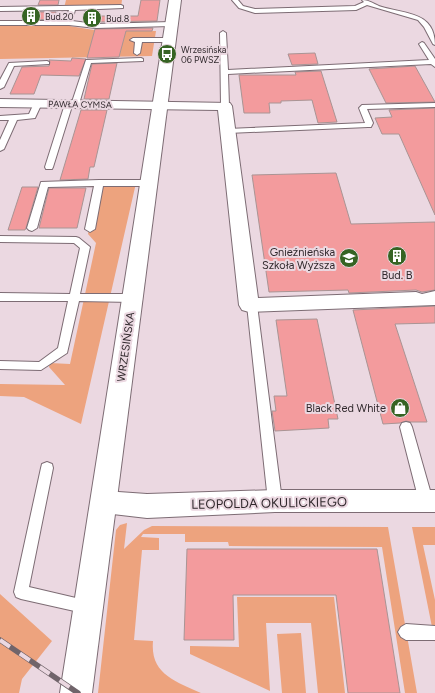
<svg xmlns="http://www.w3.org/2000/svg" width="435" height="693" viewBox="0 0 435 693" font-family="Figtree,sans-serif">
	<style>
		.green { fill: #eda37e }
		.building { fill: #f39b9d; stroke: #a99494 }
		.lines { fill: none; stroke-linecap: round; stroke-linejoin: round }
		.lane-casing { stroke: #7d6c74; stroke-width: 2 }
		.street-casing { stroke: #7d6c74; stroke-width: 2 }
		.secondary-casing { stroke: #7d6c74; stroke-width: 2 }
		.lane { fill: #fff; fill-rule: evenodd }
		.street { fill: #fff; fill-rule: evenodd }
		.secondary { fill: #fff; fill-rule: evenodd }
		.rail-casing { stroke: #70646a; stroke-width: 5.5 }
		.rail { stroke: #ebd8e1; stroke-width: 4; stroke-dasharray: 12; stroke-linecap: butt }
		.labels { text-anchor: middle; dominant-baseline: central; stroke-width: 4; stroke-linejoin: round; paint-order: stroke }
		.far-poi-label { font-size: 9px; fill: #322a2e; stroke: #ebd8e1; text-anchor: start }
		.far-street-label { font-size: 9px; fill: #322a2e; stroke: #ebd8e1 }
		.poi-label { font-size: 11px; fill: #322a2e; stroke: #ebd8e1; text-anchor: end }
		.street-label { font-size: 11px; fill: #322a2e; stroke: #ebd8e1 }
		.near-street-label { font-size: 13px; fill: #322a2e; stroke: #ebd8e1 }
	</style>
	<rect width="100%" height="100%" fill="#ebd8e1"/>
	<!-- green -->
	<path class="green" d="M66,0H122L121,7L64,8Z
		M57,24L100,31H156L152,56L0,59V26Z
		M99,183H136L81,424L24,397L0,396V384L65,385L49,367L50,363L70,364L96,243L88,234Z
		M127,523L124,549L144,530L152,526L388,527L417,693H405L382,547L229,546L228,542H185V534H143L141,537L159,538V550H142L134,640L153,641C150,674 175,681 201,693H98L116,530L120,525Z
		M412,527H435V545H423L435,600V642Z
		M0,594L52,641L22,679L19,693H0Z
		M237,597H334L345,693H318L311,623H266L270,691L190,654V646L239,647Z
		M301,633L306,693H282L277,634Z"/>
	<!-- building -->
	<path class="building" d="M40,0H59L58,5H38Z
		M141,0H160L157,21L96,22L98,16H138Z
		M36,12H56L54,19L34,20Z
		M153,28L152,31H126L119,57L87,58L95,29Z
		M315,53L318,64L292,65L288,54Z
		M72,58L86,59L79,76L41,75L34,94H10L22,67L49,66L50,62L49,60L71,61Z
		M117,63L109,99H84L92,64Z
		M415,66L435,102L386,103L369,69Z
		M321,71L337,122L318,123L312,100L281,101V103H269L270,113H244L239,75H296L295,72Z
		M435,108V215L399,134H382L375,118L392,117L389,110Z
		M81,110H107L94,167H90L88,179L60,180Z
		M336,173L351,224L435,222V290L422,292L416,290L349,293L348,290L269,292L252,175Z
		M22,187H38L26,228L25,230H8Z
		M49,188H86L77,228H39Z
		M435,306V323L395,324L427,422H411L406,421L400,423L383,424L353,310Z
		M317,319L338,419H328L329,428L275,431L272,411H276L274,396H287L276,320Z
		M187,549H377L400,693H348L336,595H233L234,640H184Z"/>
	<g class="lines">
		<!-- lane casing -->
		<g class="lane-casing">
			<path id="lane" d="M232,0H238L243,6L255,9L355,6L364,2L362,0C370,0 375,5 382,7C406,14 435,12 435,45L433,44L424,27L418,20L367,5L356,10L255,13L239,8Z
				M121,5L123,6V8L75,10L72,21L96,24L171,22L174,24L171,26L96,28L69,25H0V21H66L69,10L0,11V7Z
				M223,31L226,33L228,70L429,60L419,44L422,42L424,43L435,59V67L431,64L228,74L229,106L225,108L221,106L220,33Z
				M133,38H169L172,40L169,42H142L140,53L137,55L134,53L135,42L130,40Z
				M141,58L143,59V61L91,63L79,104L75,106H72L53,167L52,169H46L45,167L65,104L69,102H72L86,60Z
				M47,61L49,62V64L14,66L4,87L0,89V80L9,63Z
				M35,101H41L42,103L35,118L17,120L4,149L0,151V140L9,120H0V116L29,114Z
				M435,103V107L367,109L373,123L371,127H368L228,133L224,131L228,129L365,123L359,108L362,105Z
				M99,180H149L153,183L149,186H103L95,229L90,232L85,229L94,186L48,187L37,228L32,231L29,230L27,228L41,182Z
				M0,236L76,237L79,238L90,247L80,294H132L136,295L137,298L136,301L132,302L79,301L67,353L41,370L0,369V361L39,362L58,348L68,301H0V293L70,294L80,248L74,243L0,242Z
				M252,301L256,302L257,305L282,501L280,505L275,507L270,505L268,501L247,305L248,302Z
				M406,422L410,423L412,427L433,501L431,505L426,507L421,505L419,501L400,427L402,423Z
				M47,462L52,464L53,468L29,587L93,602L95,607L93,612L88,614L21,599L16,597L14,592L41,468L42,464Z
				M406,624L435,626V640H406L401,637L398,632L401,627Z"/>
		</g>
		<!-- street casing -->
		<g class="street-casing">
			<path id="street" d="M0,99L230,103L232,106L258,298L416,292L422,294L435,291V305L249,312L242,310L239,305L218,110L0,107Z
				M275,490H435V512H275L147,518L104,513L95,510L91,502L95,494L104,491L147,494Z"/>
		</g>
		<!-- secondary casing -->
		<g class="secondary-casing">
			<path id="secondary" d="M169,0H181L92,693H60Z"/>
		</g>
		<!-- lane -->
		<use href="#lane" class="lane"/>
		<!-- street -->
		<use href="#street" class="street"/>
		<!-- secondary -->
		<use href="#secondary" class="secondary"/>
		<!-- rail casing -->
		<g class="rail-casing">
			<path id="rail" d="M0,640L78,693"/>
		</g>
		<!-- rail -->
		<use href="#rail" class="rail"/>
	</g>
	<!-- icons -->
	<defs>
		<g id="building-disc" transform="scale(1)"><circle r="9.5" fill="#366423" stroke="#ebd8e1"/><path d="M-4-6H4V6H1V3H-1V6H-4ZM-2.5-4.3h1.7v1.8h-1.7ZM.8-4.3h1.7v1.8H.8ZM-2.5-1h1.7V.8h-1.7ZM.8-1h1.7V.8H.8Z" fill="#fff"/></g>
		<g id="bus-disc" transform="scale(1)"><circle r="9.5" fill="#366423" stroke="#ebd8e1"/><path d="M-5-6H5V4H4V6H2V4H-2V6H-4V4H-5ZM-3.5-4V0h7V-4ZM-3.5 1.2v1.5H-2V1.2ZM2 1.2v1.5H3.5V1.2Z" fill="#fff"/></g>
		<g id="university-disc" transform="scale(1)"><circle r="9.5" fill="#366423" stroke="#ebd8e1"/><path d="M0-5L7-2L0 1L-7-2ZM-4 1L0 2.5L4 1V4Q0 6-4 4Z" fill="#fff"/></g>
		<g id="shop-disc" transform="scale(1)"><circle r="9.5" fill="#366423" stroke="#ebd8e1"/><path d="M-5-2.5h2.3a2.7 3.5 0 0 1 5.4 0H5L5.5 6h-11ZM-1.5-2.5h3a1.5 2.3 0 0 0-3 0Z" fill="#fff"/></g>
	</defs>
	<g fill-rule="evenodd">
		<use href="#building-disc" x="31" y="16"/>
		<use href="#building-disc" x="92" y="18"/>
		<use href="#bus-disc" x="167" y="54"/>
		<use href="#building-disc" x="397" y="256"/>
		<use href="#university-disc" x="349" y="258"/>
		<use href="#shop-disc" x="400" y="408"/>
	</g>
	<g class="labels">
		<!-- far-poi labels -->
		<g class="far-poi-label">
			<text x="45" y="16">Bud.20</text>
			<text x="106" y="18">Bud.8</text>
			<text x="181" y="49">Wrzesińska<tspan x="181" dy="10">06 PWSZ</tspan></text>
		</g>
		<!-- far-street labels -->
		<g class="far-street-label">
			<text transform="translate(80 104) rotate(1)">PAWŁA CYMSA</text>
		</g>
		<!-- poi labels -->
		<g class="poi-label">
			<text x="335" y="252">Gnieźnieńska<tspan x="335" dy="13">Szkoła Wyższa</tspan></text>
			<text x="397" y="275" text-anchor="middle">Bud. B</text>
			<text x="386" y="408">Black Red White</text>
		</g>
		<!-- street labels -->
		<g class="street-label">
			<text transform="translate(126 347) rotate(-82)">WRZESIŃSKA</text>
		</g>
		<!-- near-street labels -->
		<g class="near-street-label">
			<text transform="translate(269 503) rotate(-1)">LEOPOLDA OKULICKIEGO</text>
		</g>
	</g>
</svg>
